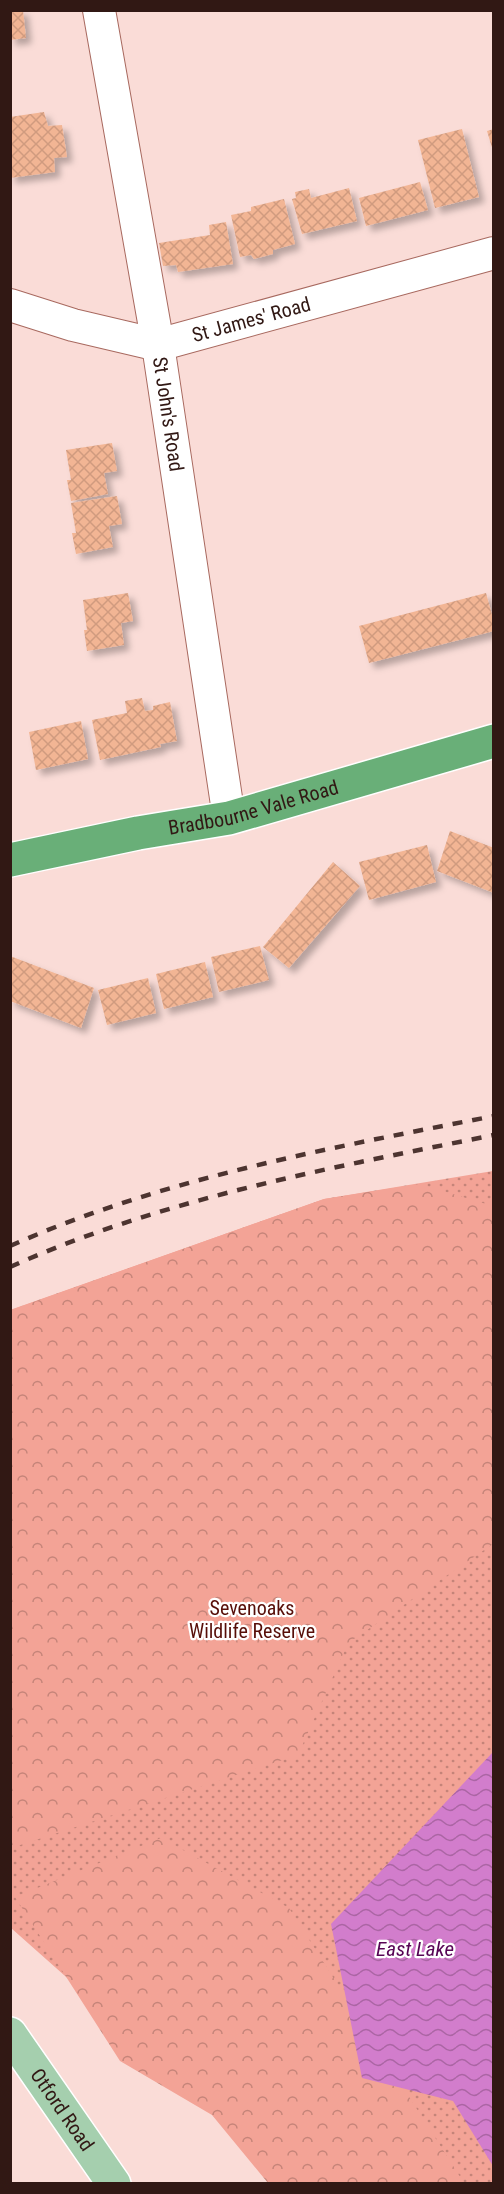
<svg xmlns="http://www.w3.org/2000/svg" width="504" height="2194" viewBox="0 0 504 2194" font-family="'Roboto Condensed',sans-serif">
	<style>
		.grass { fill: url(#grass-dots) }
		.forest { fill: url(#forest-crowns) }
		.water { fill: url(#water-waves) }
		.building { fill: url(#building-cross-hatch); filter: url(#shadow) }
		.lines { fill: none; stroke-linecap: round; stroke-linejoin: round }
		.street-casing { stroke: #a8695f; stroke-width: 34 }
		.primary-casing { stroke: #fff; stroke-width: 36 }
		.highway-casing { stroke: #fff; stroke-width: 36 }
		.street { stroke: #fff; stroke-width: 32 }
		.primary { stroke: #a5cfae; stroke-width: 33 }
		.highway { stroke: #69af78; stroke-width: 33 }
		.rail { stroke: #4d3430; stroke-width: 4.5; stroke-dasharray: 10 10; stroke-linecap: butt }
		.labels { text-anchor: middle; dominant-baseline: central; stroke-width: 4.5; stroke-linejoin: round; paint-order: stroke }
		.street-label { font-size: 20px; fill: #311814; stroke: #fff }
		.park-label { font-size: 20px; fill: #570e08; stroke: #fff }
		.water-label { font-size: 21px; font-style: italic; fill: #570555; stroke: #fff }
	</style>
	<defs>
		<pattern id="grass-dots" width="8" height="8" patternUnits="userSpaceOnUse" patternTransform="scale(1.5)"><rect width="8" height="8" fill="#f3a396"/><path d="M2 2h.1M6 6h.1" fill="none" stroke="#c58479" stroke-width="1.8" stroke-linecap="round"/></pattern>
		<pattern id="forest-crowns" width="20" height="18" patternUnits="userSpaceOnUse" patternTransform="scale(1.5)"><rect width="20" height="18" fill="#f3a396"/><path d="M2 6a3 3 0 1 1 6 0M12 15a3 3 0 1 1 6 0" fill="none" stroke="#c58479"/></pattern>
		<pattern id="water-waves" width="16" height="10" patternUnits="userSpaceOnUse" patternTransform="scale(1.5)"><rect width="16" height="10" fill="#d27dcc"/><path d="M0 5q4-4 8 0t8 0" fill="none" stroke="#ab65a4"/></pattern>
		<pattern id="building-cross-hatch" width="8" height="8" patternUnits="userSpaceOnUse" patternTransform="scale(1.5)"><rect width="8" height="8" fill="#f2b594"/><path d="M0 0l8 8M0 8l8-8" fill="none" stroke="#d09b7f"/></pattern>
		<filter id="shadow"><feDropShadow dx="5.5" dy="5.5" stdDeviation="3" flood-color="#0004"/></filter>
	</defs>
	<rect width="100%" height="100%" fill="#fadcd7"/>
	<!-- grass -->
	<path class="grass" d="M493,1171V2183H288L127,2031L11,1928L10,1310L324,1199Z"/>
	<!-- forest -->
	<path class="forest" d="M419,1184L493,1206V1544L348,1643L298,1755L11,1848V1310L324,1199Z
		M161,1838L289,1908L464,2183H268L212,2115L120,2061L15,1897Z"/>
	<!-- water -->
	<path class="water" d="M493,1752V2166L453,2101L362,2078L331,1924Z"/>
	<!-- building -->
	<path class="building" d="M10,10H23L26,38L10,40Z
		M44,112L48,126L62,125L67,157L54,158L55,172L10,178V117Z
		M462,129L479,197L435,208L418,140Z
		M494,129V151H493L487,131Z
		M420,182L428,210L366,226L359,198Z
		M349,188L357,221L302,234L292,199L296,198L295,192L309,189L311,198Z
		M284,199L295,244L273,250V254L254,259L251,255L240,257L231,215L251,211V207Z
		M226,222L233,264L178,272L176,265L163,266L159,243L210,235L209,225Z
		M112,443L117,471L104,473L108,494L71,501L67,480H71L66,450Z
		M117,496L122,524L109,526L113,547L76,554L72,533H76L71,503Z
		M128,593L133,621L121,623L124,645L87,651L84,630H87L83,600Z
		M486,593L494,622V631L369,663L359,626Z
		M142,698L145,711L153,710V706L170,702L177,741L160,744L161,747L100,760L92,720L127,713L125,701Z
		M81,721L88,759L36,770L29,732Z
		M450,831L494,848V893L437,871Z
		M427,845L436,882L369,900L359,862Z
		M333,862L360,886L289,968L263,947Z
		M260,946L269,980L219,992L211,957Z
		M10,956L94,988L81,1028L10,1001Z
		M205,962L213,997L164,1009L156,974Z
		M148,978L156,1013L107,1025L98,990Z"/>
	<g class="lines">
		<!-- street casing -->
		<g class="street-casing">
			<g id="street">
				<path id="s1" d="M99,10L158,345L229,818"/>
				<path id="s2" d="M10,305L73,325L158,345L494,253"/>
			</g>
		</g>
		<!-- primary casing -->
		<g class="primary-casing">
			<g id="primary">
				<path id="s3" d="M10,2034L114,2184"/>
			</g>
		</g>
		<!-- highway casing -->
		<g class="highway-casing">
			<g id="highway">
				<path id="s4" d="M10,860L138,833L229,818L494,741"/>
			</g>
		</g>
		<!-- street -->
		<use href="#street" class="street"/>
		<!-- primary -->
		<use href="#primary" class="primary"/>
		<!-- highway -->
		<use href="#highway" class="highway"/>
		<!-- rail -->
		<path class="rail" d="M10,1246C163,1178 330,1148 494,1116
			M10,1267C164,1198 330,1168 494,1135"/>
	</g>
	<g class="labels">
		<!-- street labels -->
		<g class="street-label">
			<text stroke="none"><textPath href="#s2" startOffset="250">St James' Road</textPath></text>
			<text stroke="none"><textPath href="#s1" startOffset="410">St John's Road</textPath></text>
			<text stroke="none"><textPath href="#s4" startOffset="249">Bradbourne Vale Road</textPath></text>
			<text stroke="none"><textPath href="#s3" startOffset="92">Otford Road</textPath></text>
		</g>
		<!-- park labels -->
		<g class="park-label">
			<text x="252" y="1608">Sevenoaks<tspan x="252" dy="23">Wildlife Reserve</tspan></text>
		</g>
		<!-- water labels -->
		<g class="water-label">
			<text x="415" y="1949">East Lake</text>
		</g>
	</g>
	<!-- border -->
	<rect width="504" height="2194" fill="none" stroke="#311814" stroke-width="24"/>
</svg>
